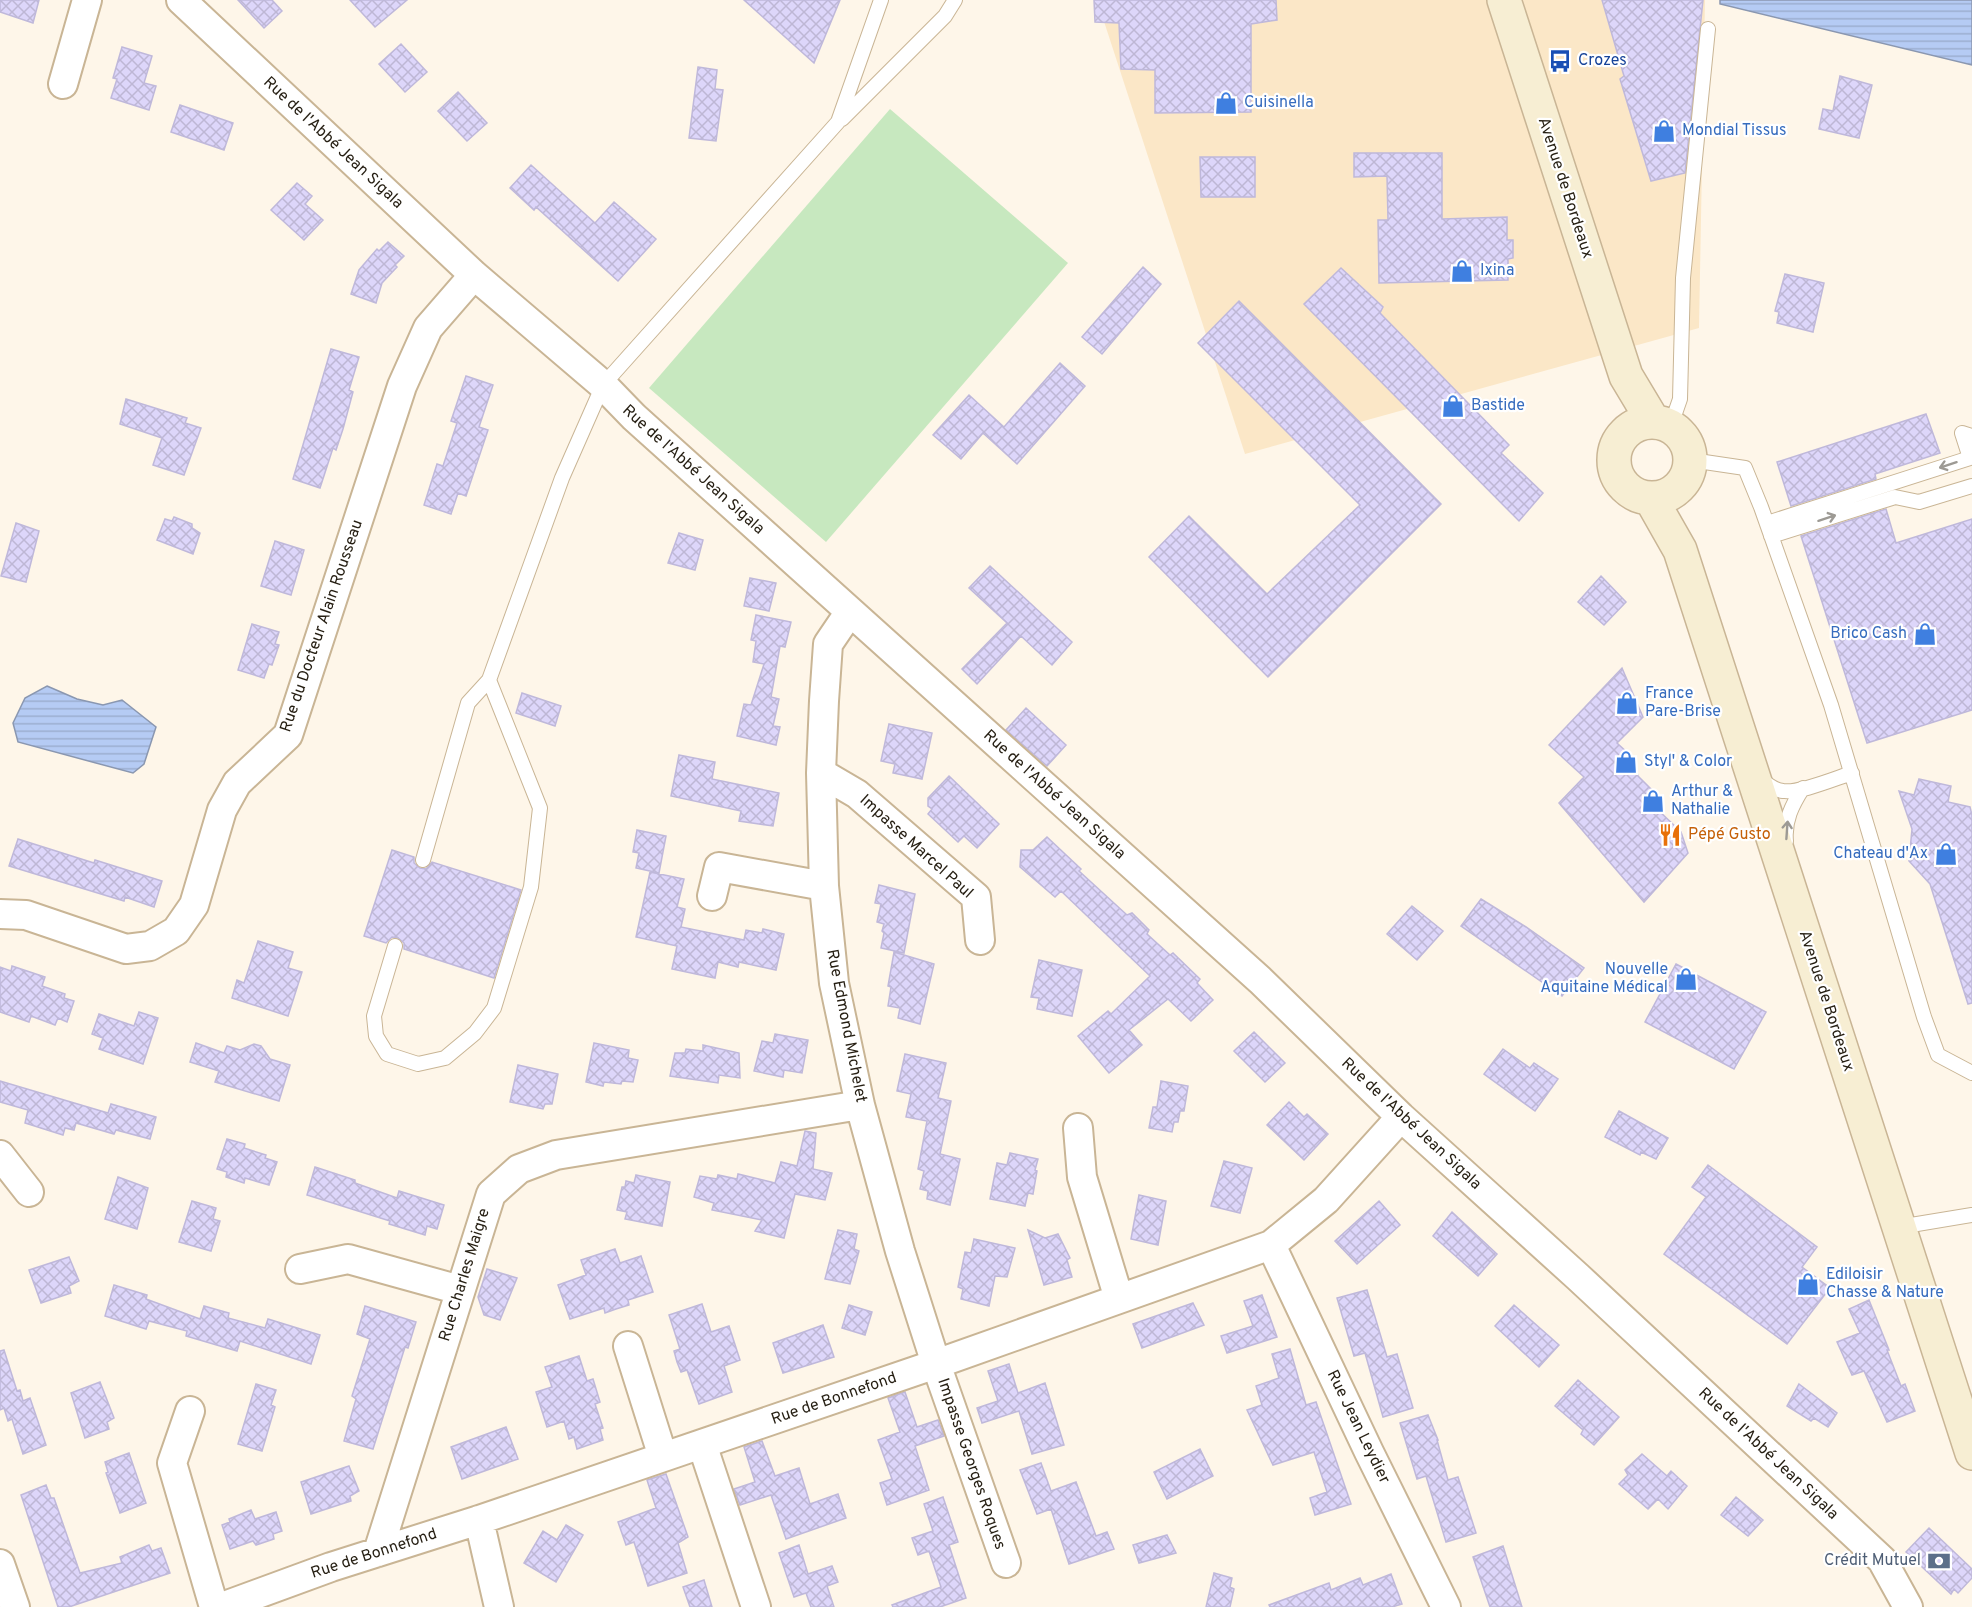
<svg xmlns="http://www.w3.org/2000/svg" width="1972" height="1607" viewBox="0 0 1972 1607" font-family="Overpass,sans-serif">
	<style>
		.built { fill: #fbe7c7 }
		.grass { fill: #c7e8bf }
		.water { fill: url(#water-rules); stroke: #8a97b0; stroke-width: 1.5 }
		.building { fill: url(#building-cross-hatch); stroke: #bfb8da; stroke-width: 1.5 }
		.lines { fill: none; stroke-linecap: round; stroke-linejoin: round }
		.service-casing { stroke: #c9b595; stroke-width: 16 }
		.minor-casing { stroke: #c9b595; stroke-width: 32 }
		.secondary-casing { stroke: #c9b595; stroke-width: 36 }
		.service { stroke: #fff; stroke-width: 14 }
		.minor { stroke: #fff; stroke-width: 28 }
		.secondary { stroke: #f7eed3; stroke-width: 33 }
		.oneway { stroke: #9d9a94 }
		.labels { text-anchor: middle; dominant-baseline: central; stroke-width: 4.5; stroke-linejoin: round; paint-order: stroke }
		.transit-label { font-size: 16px; fill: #164399; stroke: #fff; text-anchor: start }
		.shop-label { font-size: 16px; fill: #366cbe; stroke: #fff; text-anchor: start }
		.street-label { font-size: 16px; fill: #251e12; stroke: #fff }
		.food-label { font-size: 16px; fill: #c56008; stroke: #fff; text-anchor: start }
		.service-label { font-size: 16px; fill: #4e5e75; stroke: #fff; text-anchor: end }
	</style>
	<defs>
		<pattern id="water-rules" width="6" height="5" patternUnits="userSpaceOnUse" patternTransform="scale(1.5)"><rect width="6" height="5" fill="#b5cbf4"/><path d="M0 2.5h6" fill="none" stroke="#9caed0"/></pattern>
		<pattern id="building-cross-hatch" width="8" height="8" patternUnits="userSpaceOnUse" patternTransform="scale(1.5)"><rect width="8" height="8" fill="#ddd6fa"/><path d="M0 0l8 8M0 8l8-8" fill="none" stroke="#beb7d5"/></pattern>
	</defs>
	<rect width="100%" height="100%" fill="#fef6e9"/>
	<!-- built -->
	<path class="built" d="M1097,0H1705L1699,328L1245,454Z"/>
	<!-- grass -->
	<path class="grass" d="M890,109L1068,263L826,542L649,388Z"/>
	<!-- water -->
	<path class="water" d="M1720,0H1972V65L1720,4Z
		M47,686L77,699L103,705L122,700L156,727L144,764L133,773L18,742L13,723L25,698Z"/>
	<!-- building -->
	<path class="building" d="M0,0H39L33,23L0,12Z
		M238,0H272L282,11L264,28Z
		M350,0H407L375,27Z
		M744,0H840L814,63Z
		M1094,0H1276L1277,20L1251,24V112L1155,113V70L1121,69L1119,23L1095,22Z
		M1602,0H1703L1685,173L1651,181L1620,79L1624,76Z
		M401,44L427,72L405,92L379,64Z
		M122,47L152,56L144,83L156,86L149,110L111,98L117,79L113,78Z
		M698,67L717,70L715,89L723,90L716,141L689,138Z
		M1840,76L1872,85L1859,138L1819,129L1823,109L1833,111Z
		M458,92L487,123L467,141L438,111Z
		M180,105L233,123L224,150L171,132Z
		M1354,153H1442V219L1507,217V240H1513V258L1508,259V280L1379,283L1378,220H1388L1387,176L1354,177Z
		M1200,157H1255V197H1201Z
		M531,165L595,223L614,202L656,239L618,281L536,207L534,210L510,188Z
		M297,183L312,196L305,204L323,220L304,240L271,210Z
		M388,242L404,256L395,265L397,267L382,283L376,303L351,294L359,270L377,249L379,251Z
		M1143,267L1161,284L1102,354L1082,337Z
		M1341,268L1383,307L1380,313L1509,445L1501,453L1543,493L1519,521L1304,304Z
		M1785,274L1824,283L1813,332L1777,323L1779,312L1775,311Z
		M1239,301L1441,504L1268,677L1149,557L1189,516L1267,594L1360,505L1198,343Z
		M331,349L359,357L349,390L353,392L343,429L336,450L333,448L320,488L293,479Z
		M1060,363L1085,386L1017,464L983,433L961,459L933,435L969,395L1004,427Z
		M466,376L493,385L479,427L488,430L466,496L458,493L451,514L424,505L437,464L443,466L457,423L451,421Z
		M126,399L187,418L185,423L201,428L184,475L153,465L162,438L120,424Z
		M1926,414L1940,453L1875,474L1876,479L1791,506L1777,462Z
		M1886,509L1896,543L1972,519V710L1867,743L1801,536Z
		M174,517L192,524V528L200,533L193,554L157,540L165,519L172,521Z
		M16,523L39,531L26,582L1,576Z
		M679,533L703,540L695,570L668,563Z
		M275,541L304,550L291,595L261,586Z
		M990,566L1072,642L1052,665L1021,636L977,684L962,669L1007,623L969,588Z
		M1601,576L1626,602L1604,625L1578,602Z
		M750,578L776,583L769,611L744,606Z
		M756,615L791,622L785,647L780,646L771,697L779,699L773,726L780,727L776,745L737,736L744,704L751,705L764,664L753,662L756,641L751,640Z
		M252,624L279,632L275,644L279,645L272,665L269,664L264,678L238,670Z
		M1622,668L1643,717L1617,743L1632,757L1638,776L1663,801L1656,808L1681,832L1688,853L1644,902L1559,803L1584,777L1549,745Z
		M522,693L561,706L555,726L516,713Z
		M1026,708L1066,745L1047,766L1006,730Z
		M889,724L932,733L922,779L893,773L895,764L881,761Z
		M679,755L715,762L712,779L779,793L773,826L739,821L741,811L671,796Z
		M949,776L999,824L977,848L964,836L958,842L928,814L932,809L928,806V798Z
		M1919,779L1951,786L1948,802L1970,807L1972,815V1003L1968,1004L1930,884L1909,861L1912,829L1899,791L1914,795Z
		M637,830L666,836L659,873L636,868L639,853L633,852Z
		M1047,837L1081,869L1079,871L1127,915L1132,913L1149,930L1147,934L1170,955L1173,953L1200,979L1197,983L1213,1000L1191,1021L1168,999L1129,1030L1142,1045L1109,1073L1078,1036L1108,1011L1111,1014L1150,976L1061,891L1055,897L1020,867L1021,850H1033Z
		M18,839L94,863L95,860L162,881L154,907L125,897L124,901L9,866Z
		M392,850L414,857V863L420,868L426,869L432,862L521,890L494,978L404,949V943L398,938L392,937L386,943L364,936Z
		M650,872L684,879L677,907L685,909L681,927L744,940L746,930L762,933L763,929L784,934L776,970L739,962L738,967L718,962L715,978L672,969L677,946L636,937Z
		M879,885L915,894L904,953L881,948L884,933L882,931L884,924L877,922L881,904L875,903Z
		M1481,899L1526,927L1584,968L1562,996L1461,926Z
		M1412,906L1443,931L1417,960L1387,934Z
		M258,941L293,952L288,968L302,972L288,1016L232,998L237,980L244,983Z
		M894,952L934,964L920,1024L898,1018L900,1008L888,1006L891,987L888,986Z
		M1039,960L1082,970L1072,1016L1037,1009L1039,998L1031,997Z
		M1676,964L1766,1012L1734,1069L1645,1022Z
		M12,966L45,977L42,986L65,994L64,998L74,1001L67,1022L58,1018L55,1025L31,1016L29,1022L0,1012V967L11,971Z
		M139,1012L158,1018L143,1064L99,1049L103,1038L92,1034L99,1014L134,1026Z
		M1254,1032L1285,1063L1265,1082L1234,1051Z
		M775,1034L808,1040L802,1073L784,1070L783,1077L754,1071L762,1041L773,1043Z
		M196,1043L224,1053L227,1046L240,1050L254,1044L261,1046L270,1059L290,1065L279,1101L215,1082L219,1071L190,1062Z
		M594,1043L629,1050L628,1058L638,1060L633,1082L622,1081L621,1084L604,1082L603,1086L586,1082Z
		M703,1045L739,1053L740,1078L719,1075L718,1083L670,1076L675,1053H685L686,1049L703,1051Z
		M1503,1049L1530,1068L1534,1063L1558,1079L1535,1111L1484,1074Z
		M905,1054L946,1063L938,1098L951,1101L940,1154L960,1159L950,1205L927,1199L928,1191L920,1189L924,1171L918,1169L927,1121L906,1117L911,1094L897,1091Z
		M518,1065L558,1074L552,1104H545L543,1109L510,1102Z
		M0,1081L108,1113L111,1104L156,1117L150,1139L116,1130L114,1134L76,1123L74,1130L65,1128L63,1135L25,1123L28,1110L0,1102Z
		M1161,1081L1188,1086L1184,1111H1180L1178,1122H1174L1172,1132L1149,1128L1153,1107H1157Z
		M1289,1102L1304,1117L1307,1114L1328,1134L1304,1160L1267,1125Z
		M1619,1111L1668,1138L1656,1159L1641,1152L1640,1155L1605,1137Z
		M805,1131L816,1133L813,1169L832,1173L825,1200L795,1194L784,1238L755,1231L762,1220L712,1210L714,1203L694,1197L700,1176L717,1179L718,1175L737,1179L738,1174L775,1183L781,1162L797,1166Z
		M227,1139L245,1144L244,1148L266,1155L265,1158L277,1162L269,1185L245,1178L244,1183L226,1177L227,1172L217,1169Z
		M1010,1153L1038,1159L1035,1170L1037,1171L1033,1194L1028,1193L1025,1206L990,1199L997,1163L1007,1165Z
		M1224,1161L1252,1168L1240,1213L1211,1206Z
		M1708,1165L1817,1247L1802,1267L1830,1288L1787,1344L1664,1254L1706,1197L1692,1187Z
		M315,1167L355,1180V1183L397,1198L399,1191L444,1205L437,1229L427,1226L425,1235L389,1224L390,1221L307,1195Z
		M636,1175L670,1182L662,1226L625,1219L627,1212L617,1210L622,1187H625L626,1181L634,1183Z
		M118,1177L148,1188L137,1229L105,1219Z
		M1139,1195L1166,1201L1158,1245L1131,1239Z
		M192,1201L216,1208L213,1219L220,1221L211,1251L179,1242Z
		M1379,1201L1400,1225L1357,1264L1335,1241Z
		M1452,1212L1497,1254L1478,1276L1433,1236Z
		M838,1230L857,1234L854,1249L859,1251L850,1284L825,1279Z
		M1028,1230L1045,1238L1058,1234L1070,1258L1067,1260L1072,1277L1044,1285Z
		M974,1239L1015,1248L1007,1277L995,1276L989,1306L961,1299L963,1289L958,1287L965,1252L971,1253Z
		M615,1249L620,1263L641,1256L653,1292L628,1300L629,1305L616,1309L605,1313L604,1308L570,1319L558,1285L586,1275L581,1260Z
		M69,1257L79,1281L69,1286L71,1293L41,1303L29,1270Z
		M487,1269L517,1278L500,1320L484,1315L478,1297Z
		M114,1285L147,1295L146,1299L200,1319L204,1306L229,1313L228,1318L265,1328L268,1319L320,1335L311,1364L240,1341L237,1351L186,1336L187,1331L149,1321L146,1329L105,1316Z
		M1367,1290L1387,1357L1397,1354L1413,1408L1383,1417L1365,1353L1354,1356L1337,1298Z
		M1262,1295L1277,1337L1227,1353L1221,1336L1253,1326L1244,1301Z
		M1869,1300L1889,1350H1887L1901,1386L1905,1384L1915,1411L1887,1422L1864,1371L1852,1375L1837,1342L1860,1333L1849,1309Z
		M1193,1303L1204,1325L1142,1348L1133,1324Z
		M702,1304L711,1332L729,1326L740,1360L724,1366L732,1392L699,1404L687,1370L681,1372L677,1362L674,1351L680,1349L669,1315Z
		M849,1305L872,1312L865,1335L842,1328Z
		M1514,1305L1559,1345L1539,1367L1495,1326Z
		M365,1306L416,1322L408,1348L405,1347L373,1449L344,1441L356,1399L352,1396L370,1339L357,1334Z
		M823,1325L834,1357L783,1373L773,1343Z
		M1290,1349L1306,1405L1316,1402L1351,1504L1315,1515L1310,1498L1327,1492L1314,1452L1273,1465L1247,1410L1262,1405L1256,1386L1279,1378L1272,1354Z
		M4,1350L17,1391L20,1390L23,1401L30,1398L46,1445L23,1454L12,1419L8,1421L4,1408L0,1410V1351Z
		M579,1356L587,1381L593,1379L600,1402L595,1404L603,1428L600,1429L603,1440L577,1449L574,1437L569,1439L564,1421L547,1427L536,1392L552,1387L545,1367Z
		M1009,1364L1018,1393L1045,1383L1064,1445L1032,1454L1019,1411L982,1423L977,1408L998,1401L988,1371Z
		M1578,1380L1619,1417L1594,1445L1581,1434L1583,1430L1555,1406Z
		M100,1382L114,1418L107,1422L109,1429L85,1438L71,1393Z
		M256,1384L276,1390L271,1405L275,1407L262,1451L238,1444Z
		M1799,1384L1837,1413L1828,1427L1814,1418L1811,1421L1787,1406Z
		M905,1392L917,1427L938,1420L944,1436L915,1446L929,1490L887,1505L880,1483L892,1479L878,1440L900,1432L888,1398Z
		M1428,1415L1438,1440H1437L1448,1480L1458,1477L1476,1533L1446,1542L1426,1476L1417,1479L1400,1423Z
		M506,1427L518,1459L462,1479L451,1447Z
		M762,1441L775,1476L799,1468L810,1504L838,1494L846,1518L786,1539L771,1495L740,1505L734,1489L755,1482L744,1447Z
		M1200,1449L1213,1476L1167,1499L1154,1472Z
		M129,1453L146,1503L120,1513L106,1473L108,1472L105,1462Z
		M1642,1454L1667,1476L1671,1471L1687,1486L1668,1509L1658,1499L1648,1509L1619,1484L1628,1475L1625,1470Z
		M1041,1463L1051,1491L1076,1482L1096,1536L1107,1532L1114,1549L1069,1564L1051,1509L1037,1514L1020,1470Z
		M349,1466L359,1491L350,1496L351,1501L311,1514L301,1482Z
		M666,1474L688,1537L678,1543L687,1573L648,1586L634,1542L626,1545L618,1522L656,1508L647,1480Z
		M46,1485L51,1498H54L80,1573L122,1563L120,1557L149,1545L152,1551L161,1548L170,1573L69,1607H58L21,1495Z
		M943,1497L958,1542L949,1545L966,1598L940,1607H893L892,1605L941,1587L929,1551L918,1555L912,1538L933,1531L924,1504Z
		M1736,1497L1763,1520L1748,1536L1721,1515Z
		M251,1510L255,1519L276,1512L282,1531L273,1534L274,1539L256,1545L253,1541L230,1549L222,1525L230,1522L229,1519Z
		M566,1525L583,1535L556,1582L524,1563L543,1531L557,1540Z
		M1929,1528L1972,1569V1578L1958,1593L1954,1589L1951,1594L1906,1552Z
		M1167,1535L1176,1553L1139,1563L1133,1545Z
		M799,1545L808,1574L832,1566L838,1582L827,1586L834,1607H811L806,1593L794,1597L779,1553Z
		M1503,1546L1522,1607H1490L1473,1557Z
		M1214,1573L1232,1578L1230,1587L1234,1589L1230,1607H1206Z
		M1391,1574L1402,1604L1392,1607H1270L1269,1605L1329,1583L1331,1590L1360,1578L1363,1585Z
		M704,1580L712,1607H690L683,1587Z"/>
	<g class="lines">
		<!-- service casing -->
		<g class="service-casing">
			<path id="service" d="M842,119L945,16L955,0
				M1671,425L1680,399L1683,278L1708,29
				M1691,460L1745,468L1761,507L1831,705L1924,1017L1938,1055L1972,1073
				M1767,523L1970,458L1962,433L1972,436
				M1771,536L1895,497L1919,502L1972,486
				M1759,777C1765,783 1774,790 1783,791C1798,794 1836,778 1852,773
				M1786,841C1784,821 1792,805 1803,788
				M423,860L468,703L489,680
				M395,946L374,1016L376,1036L387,1054L418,1064L445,1058L475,1033L494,1008L531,887L540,808L489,680L562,478L603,385L838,122L881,0
				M1899,1227L1972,1215"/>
		</g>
		<!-- minor casing -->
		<g class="minor-casing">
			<path id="minor" d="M181,0L474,275L603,385L634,417L1260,980L1401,1117L1578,1277L1882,1560L1908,1607
				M63,84L87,0
				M849,613L828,644L824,701L821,773L824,886L834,983L860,1105L900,1251L936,1364L1006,1563
				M821,773L857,794L976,897L980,940
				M712,896L719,867L824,886
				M0,914L26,915L126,949L150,946L176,931L194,905L222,810L237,783L288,735L402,386L428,328L474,275
				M1078,1128L1082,1177L1119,1299
				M0,1155L29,1192
				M1271,1245L1369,1452L1446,1607
				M300,1269L348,1259L460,1290
				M628,1346L663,1457
				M190,1411L172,1463L214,1607
				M702,1444L756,1607
				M479,1520L499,1607
				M378,1552L491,1194L519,1169L556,1155L860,1105
				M0,1564L15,1607
				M222,1607L331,1567L479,1520L936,1364L1271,1245L1326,1200L1401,1117"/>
		</g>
		<!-- secondary casing -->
		<g class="secondary-casing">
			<path id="secondary" d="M1504,0L1626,376L1653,421
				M1614 460a38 38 0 1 1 76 0a38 38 0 1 1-76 0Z
				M1651,499L1680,550L1972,1453"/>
		</g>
		<!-- service -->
		<use href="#service" class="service"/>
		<!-- minor -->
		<use href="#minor" class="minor"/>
		<!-- secondary -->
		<use href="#secondary" class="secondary"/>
	</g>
	<!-- one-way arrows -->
	<defs><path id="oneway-shaft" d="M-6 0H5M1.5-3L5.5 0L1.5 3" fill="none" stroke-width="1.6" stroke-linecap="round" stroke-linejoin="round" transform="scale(1.5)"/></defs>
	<g class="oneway">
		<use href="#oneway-shaft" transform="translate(1948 465) rotate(162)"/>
		<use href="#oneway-shaft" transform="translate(1827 518) rotate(-18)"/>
		<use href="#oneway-shaft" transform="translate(1787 830) rotate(-86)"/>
	</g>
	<!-- icons -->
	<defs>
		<g id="bus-bare" transform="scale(1.8)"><path d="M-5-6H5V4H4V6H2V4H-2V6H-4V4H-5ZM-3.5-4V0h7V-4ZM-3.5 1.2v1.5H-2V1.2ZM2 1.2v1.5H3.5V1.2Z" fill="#1a4fb4" stroke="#fff" stroke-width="2.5" paint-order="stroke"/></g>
		<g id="shop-bare" transform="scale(1.8)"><path d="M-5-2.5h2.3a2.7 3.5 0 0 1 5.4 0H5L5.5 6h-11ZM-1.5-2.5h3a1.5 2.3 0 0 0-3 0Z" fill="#3f7fe0" stroke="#fff" stroke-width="2.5" paint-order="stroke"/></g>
		<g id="restaurant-bare" transform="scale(1.8)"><path d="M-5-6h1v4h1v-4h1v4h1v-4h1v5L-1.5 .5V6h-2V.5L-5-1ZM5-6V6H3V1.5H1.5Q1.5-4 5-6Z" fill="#e8710a" stroke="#fff" stroke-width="2.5" paint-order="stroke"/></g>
		<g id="bank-bare" transform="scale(1.8)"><path d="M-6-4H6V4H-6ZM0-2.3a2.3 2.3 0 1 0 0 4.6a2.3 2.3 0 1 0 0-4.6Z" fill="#5c6f8a" stroke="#fff" stroke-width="2.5" paint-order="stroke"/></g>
	</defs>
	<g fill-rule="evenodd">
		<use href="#bus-bare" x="1560" y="61"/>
		<use href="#shop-bare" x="1226" y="103"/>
		<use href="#shop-bare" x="1664" y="131"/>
		<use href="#shop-bare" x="1462" y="271"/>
		<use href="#shop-bare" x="1453" y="406"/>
		<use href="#shop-bare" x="1925" y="634"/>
		<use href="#shop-bare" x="1627" y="703"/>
		<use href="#shop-bare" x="1626" y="762"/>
		<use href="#shop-bare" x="1653" y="801"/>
		<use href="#restaurant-bare" x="1670" y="835"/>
		<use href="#shop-bare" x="1946" y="854"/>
		<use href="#shop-bare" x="1686" y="979"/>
		<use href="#shop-bare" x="1808" y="1284"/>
		<use href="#bank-bare" x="1939" y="1561"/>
	</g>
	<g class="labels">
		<!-- transit labels -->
		<g class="transit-label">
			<text x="1578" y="61">Crozes</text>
		</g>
		<!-- shop labels -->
		<g class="shop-label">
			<text x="1244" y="103">Cuisinella</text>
			<text x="1682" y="131">Mondial Tissus</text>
			<text x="1480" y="271">Ixina</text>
			<text x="1471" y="406">Bastide</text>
			<text x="1907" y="634" text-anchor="end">Brico Cash</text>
			<text x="1645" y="694">France<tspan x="1645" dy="18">Pare-Brise</tspan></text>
			<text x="1644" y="762">Styl' &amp; Color</text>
			<text x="1671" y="792">Arthur &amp;<tspan x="1671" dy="18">Nathalie</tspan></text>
			<text x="1928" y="854" text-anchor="end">Chateau d'Ax</text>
			<text x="1668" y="970" text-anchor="end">Nouvelle<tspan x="1668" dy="18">Aquitaine Médical</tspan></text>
			<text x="1826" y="1275">Ediloisir<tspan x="1826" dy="18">Chasse &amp; Nature</tspan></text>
		</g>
		<!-- street labels -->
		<g class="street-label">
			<text transform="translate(333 143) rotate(43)">Rue de l'Abbé Jean Sigala</text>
			<text transform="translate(1565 188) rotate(72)">Avenue de Bordeaux</text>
			<text transform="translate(693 470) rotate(42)">Rue de l'Abbé Jean Sigala</text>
			<text transform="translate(322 626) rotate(-71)">Rue du Docteur Alain Rousseau</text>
			<text transform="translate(1054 795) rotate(42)">Rue de l'Abbé Jean Sigala</text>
			<text transform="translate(916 847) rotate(42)">Impasse Marcel Paul</text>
			<text transform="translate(1826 1001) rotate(72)">Avenue de Bordeaux</text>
			<text transform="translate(846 1026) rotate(79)">Rue Edmond Michelet</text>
			<text transform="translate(1411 1124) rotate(43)">Rue de l'Abbé Jean Sigala</text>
			<text transform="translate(465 1275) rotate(-73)">Rue Charles Maigre</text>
			<text transform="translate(834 1399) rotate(-19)">Rue de Bonnefond</text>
			<text transform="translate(1358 1427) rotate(64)">Rue Jean Leydier</text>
			<text transform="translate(1768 1454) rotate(43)">Rue de l'Abbé Jean Sigala</text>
			<text transform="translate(971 1464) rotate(71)">Impasse Georges Roques</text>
			<text transform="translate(374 1554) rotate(-18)">Rue de Bonnefond</text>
		</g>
		<!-- food labels -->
		<g class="food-label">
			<text x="1688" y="835">Pépé Gusto</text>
		</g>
		<!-- service labels -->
		<g class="service-label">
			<text x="1921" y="1561">Crédit Mutuel</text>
		</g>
	</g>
</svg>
